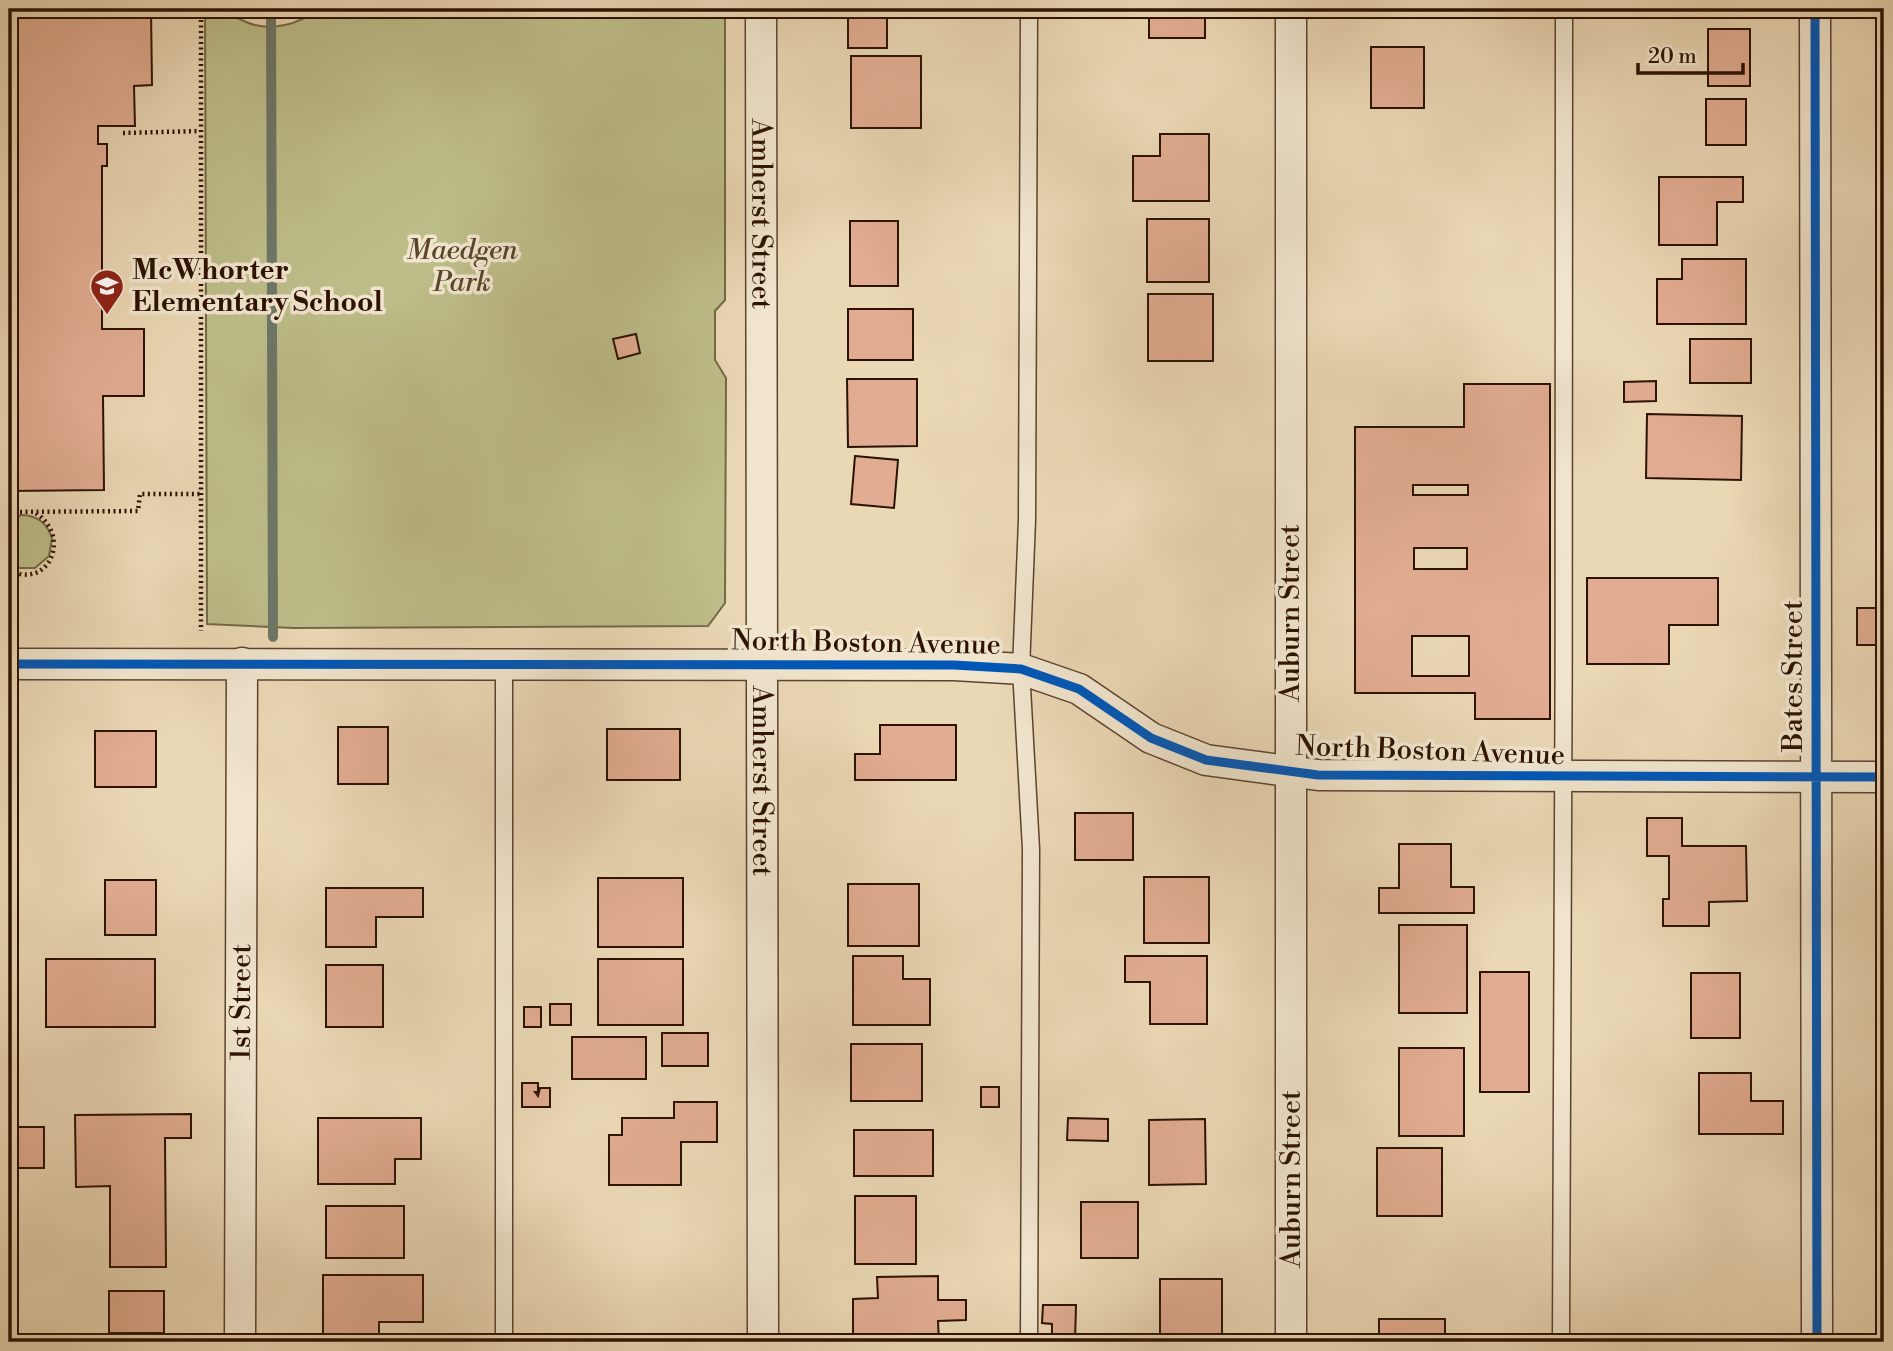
<svg xmlns="http://www.w3.org/2000/svg" width="1893" height="1351" viewBox="0 0 1893 1351" font-family="'Libre Bodoni',serif">
	<style>
		.green { fill: #bdbd89; stroke: #756846; stroke-width: 2 }
		.lines { fill: none; stroke-linecap: round; stroke-linejoin: round }
		.stream { stroke: #6d7767; stroke-width: 10 }
		.building { fill: #e1ac91; stroke: #2d1202; stroke-width: 2; fill-rule: evenodd }
		.service-casing { stroke: #5c432e; stroke-width: 19 }
		.minor-casing { stroke: #5c432e; stroke-width: 33 }
		.path { stroke: #2d1202; stroke-width: 4.5; stroke-dasharray: 2 3.5; stroke-linecap: butt }
		.service { stroke: #f1e5ce; stroke-width: 16 }
		.minor { stroke: #f1e5ce; stroke-width: 30 }
		.cycleway-casing { stroke: #f1e5ce; stroke-width: 13 }
		.cycleway { stroke: #0057b8; stroke-width: 9 }
		.labels { text-anchor: middle; dominant-baseline: central; stroke-width: 7; stroke-linejoin: round; paint-order: stroke }
		.street-label { font-size: 28px; fill: #2d1202; stroke: #f1e5ce }
		.park-label { font-size: 28px; font-style: italic; fill: #58452a; stroke: #f1e5ce }
		.poi-label { font-size: 28px; font-weight: bold; fill: #2d1202; stroke: #f1e5ce; text-anchor: start }
	</style>
	<rect width="100%" height="100%" fill="#ead7b4"/>
	<filter id="stains"><feTurbulence type="fractalNoise" baseFrequency=".00286" numOctaves="4"/><feColorMatrix values="0 0 0 0 .2 0 0 0 0 .09 0 0 0 0 .02 0 0 0 .5 -.17"/></filter>
	<radialGradient id="worn" r=".72"><stop offset=".6" stop-color="#630" stop-opacity="0"/><stop offset="1" stop-color="#630" stop-opacity=".3"/></radialGradient>
	<!-- green -->
	<path class="green" d="M205,9C226,9 227,14 246,22C270,32 299,25 318,9H725V300L715,311V360L726,378L725,603L708,626L294,628L207,624Z
		M21,515C37,515 47,523 52,538L49,556L35,568H16L9,563V521Z"/>
	<g class="lines">
		<!-- stream -->
		<path class="stream" d="M271,9L273,637"/>
	</g>
	<!-- building -->
	<path class="building" d="M9,9H151L152,85L134,86L135,126H98V144H107V166H102V329H144V396H103L104,490L9,491Z
		M1149,9H1205V38H1149Z
		M887,14V48H848V15Z
		M1708,29H1750V86H1708Z
		M1371,47H1424V108H1371Z
		M851,56H921V128H851Z
		M1706,99H1746V145H1706Z
		M1160,134H1209V201H1133V156H1160Z
		M1659,177H1743V202H1717V245H1659Z
		M1147,219H1209V282H1147Z
		M850,221H898V286H850Z
		M1682,259H1746V324H1657V279H1682Z
		M1148,294H1213V361H1148Z
		M848,309H913V360H848Z
		M636,334L640,353L618,359L613,339Z
		M1690,339H1751V383H1690Z
		M847,379H917V446L848,447Z
		M1656,381V401L1624,402V382Z
		M1464,384H1550V719H1475V693H1355V427H1464ZM1413,485H1468V495H1413ZM1414,548H1467V569H1414ZM1412,636H1469V676H1412Z
		M1647,414L1742,416L1741,480L1646,478Z
		M855,456L898,460L894,508L851,504Z
		M1587,578H1718V625H1669V664H1587Z
		M1857,608H1884V645H1857Z
		M880,725H956V780H855V754H880Z
		M338,727H388V784H338Z
		M607,729H680V780H607Z
		M95,731H156V787H95Z
		M1075,813H1133V860H1075Z
		M1647,818H1682V846H1746L1747,901L1709,902V926H1663V899H1669V856H1647Z
		M1399,844H1451V887H1474V913H1379V888H1399Z
		M1144,877H1209V943H1144Z
		M598,878H683V947H598Z
		M105,880H156V935H105Z
		M848,884H919V946H848Z
		M326,888H423V917H376V947H326Z
		M1399,925H1467V1013H1399Z
		M853,956H903V979H930V1025H853Z
		M1125,956H1207V1024H1150V982H1125Z
		M46,959H155V1027H46Z
		M598,959H683V1025H598Z
		M326,965H383V1027H326Z
		M1480,972H1529V1092H1480Z
		M1691,973H1740V1038H1691Z
		M550,1004H571V1025H550Z
		M524,1007H541V1027H524Z
		M662,1033H708V1066H662Z
		M572,1037H646V1079H572Z
		M851,1044H922V1101H851Z
		M1399,1048H1464V1136H1399Z
		M1699,1073H1751V1101H1783V1134H1699Z
		M522,1083H538V1092H535L538,1096L540,1088H550V1107H522Z
		M981,1087H999V1107H981Z
		M674,1102H717V1142H681V1185H609V1135H622V1118H674Z
		M191,1114V1138H165L166,1267H110V1186L76,1187L75,1115Z
		M318,1118H421V1159H395V1184H318Z
		M1068,1118L1108,1119V1141L1067,1140Z
		M1205,1119L1206,1184L1149,1185V1120Z
		M9,1127H44V1168H9Z
		M854,1130H933V1176H854Z
		M1377,1148H1442V1216H1377Z
		M855,1196H916V1264H855Z
		M1081,1202H1138V1258H1081Z
		M326,1206H404V1258H326Z
		M323,1275H423V1322H379V1342H323Z
		M938,1276V1300H966V1320L938,1321L939,1342H853V1299L878,1298L877,1277Z
		M1160,1279H1222V1342H1160Z
		M109,1291H164V1333H109Z
		M1043,1305H1076L1075,1342H1052V1324L1042,1323Z
		M1379,1319H1445V1342H1379Z"/>
	<g class="lines">
		<!-- service casing -->
		<g class="service-casing">
			<path id="service" d="M1029,9L1027,520L1021,669L1031,849L1029,1342
				M504,1342V663
				M1561,1342C1566,898 1562,453 1564,9"/>
		</g>
		<!-- minor casing -->
		<g class="minor-casing">
			<g id="minor">
				<path id="s1" d="M761,9L763,1342"/>
				<path d="M1291,9V1342"/>
				<path d="M1815,9L1817,1342"/>
				<path d="M9,664L954,665L1021,669L1079,689L1151,738L1206,760L1318,775L1884,777"/>
				<path id="s2" d="M240,1342L242,663"/>
			</g>
		</g>
		<!-- path -->
		<path class="path" d="M201,9V631
			M123,133L200,131
			M9,512L138,511L140,494H201
			M9,570C49,591 73,535 34,512"/>
		<!-- service -->
		<use href="#service" class="service"/>
		<!-- minor -->
		<use href="#minor" class="minor"/>
		<!-- cycleway casing -->
		<g class="cycleway-casing">
			<path id="cycleway" d="M1815,9L1817,1342
				M9,664L954,665L1021,669L1079,689L1151,738L1206,760L1318,775L1884,777"/>
		</g>
		<!-- cycleway -->
		<use href="#cycleway" class="cycleway"/>
	</g>
	<!-- icons -->
	<defs>
		<g id="school-pin" transform="scale(1.75)"><path d="M0 17L-7.5 6A9.5 9.5 0 1 1 7.5 6Z" fill="#8f2418" stroke="#f1e5ce"/><path d="M0-5L7-2L0 1L-7-2ZM-4 1L0 2.5L4 1V4Q0 6-4 4Z" fill="#fff"/></g>
	</defs>
	<g fill-rule="evenodd">
		<use href="#school-pin" x="107" y="286"/>
	</g>
	<g class="labels">
		<!-- street labels -->
		<g class="street-label">
			<text stroke="none"><textPath href="#s1" startOffset="205">Amherst Street</textPath></text>
			<text transform="translate(1290 613) rotate(-90)">Auburn Street</text>
			<text transform="translate(866 643) rotate(1)">North Boston Avenue</text>
			<text transform="translate(1793 676) rotate(-90)">Bates Street</text>
			<text transform="translate(1430 751) rotate(2)">North Boston Avenue</text>
			<text stroke="none"><textPath href="#s1" startOffset="772">Amherst Street</textPath></text>
			<text stroke="none"><textPath href="#s2" startOffset="340">1st Street</textPath></text>
			<text transform="translate(1291 1179) rotate(-90)">Auburn Street</text>
		</g>
		<!-- park labels -->
		<g class="park-label">
			<text x="462" y="250">Maedgen<tspan x="462" dy="32">Park</tspan></text>
		</g>
		<!-- poi labels -->
		<g class="poi-label">
			<text x="132" y="270">McWhorter<tspan x="132" dy="32">Elementary School</tspan></text>
		</g>
	</g>
	<!-- margin -->
	<rect width="1893" height="1351" fill="none" stroke="#ead7b4" stroke-width="35"/>
	<rect x="10" y="10" width="1872" height="1330" fill="none" stroke="#2d1202" stroke-width="3.5"/>
	<rect x="18" y="18" width="1858" height="1316" fill="none" stroke="#2d1202" stroke-width="2"/>
	<!-- scale -->
	<path d="M1638 63v10h105v-10" fill="none" stroke="#2d1202" stroke-width="3.5"/>
	<text x="1648" y="63" font-size="21" fill="#2d1202" stroke="#f1e5ce" stroke-width="5" paint-order="stroke">20 m</text>
	<rect width="100%" height="100%" filter="url(#stains)"/>
	<rect width="100%" height="100%" fill="url(#worn)"/>
</svg>
